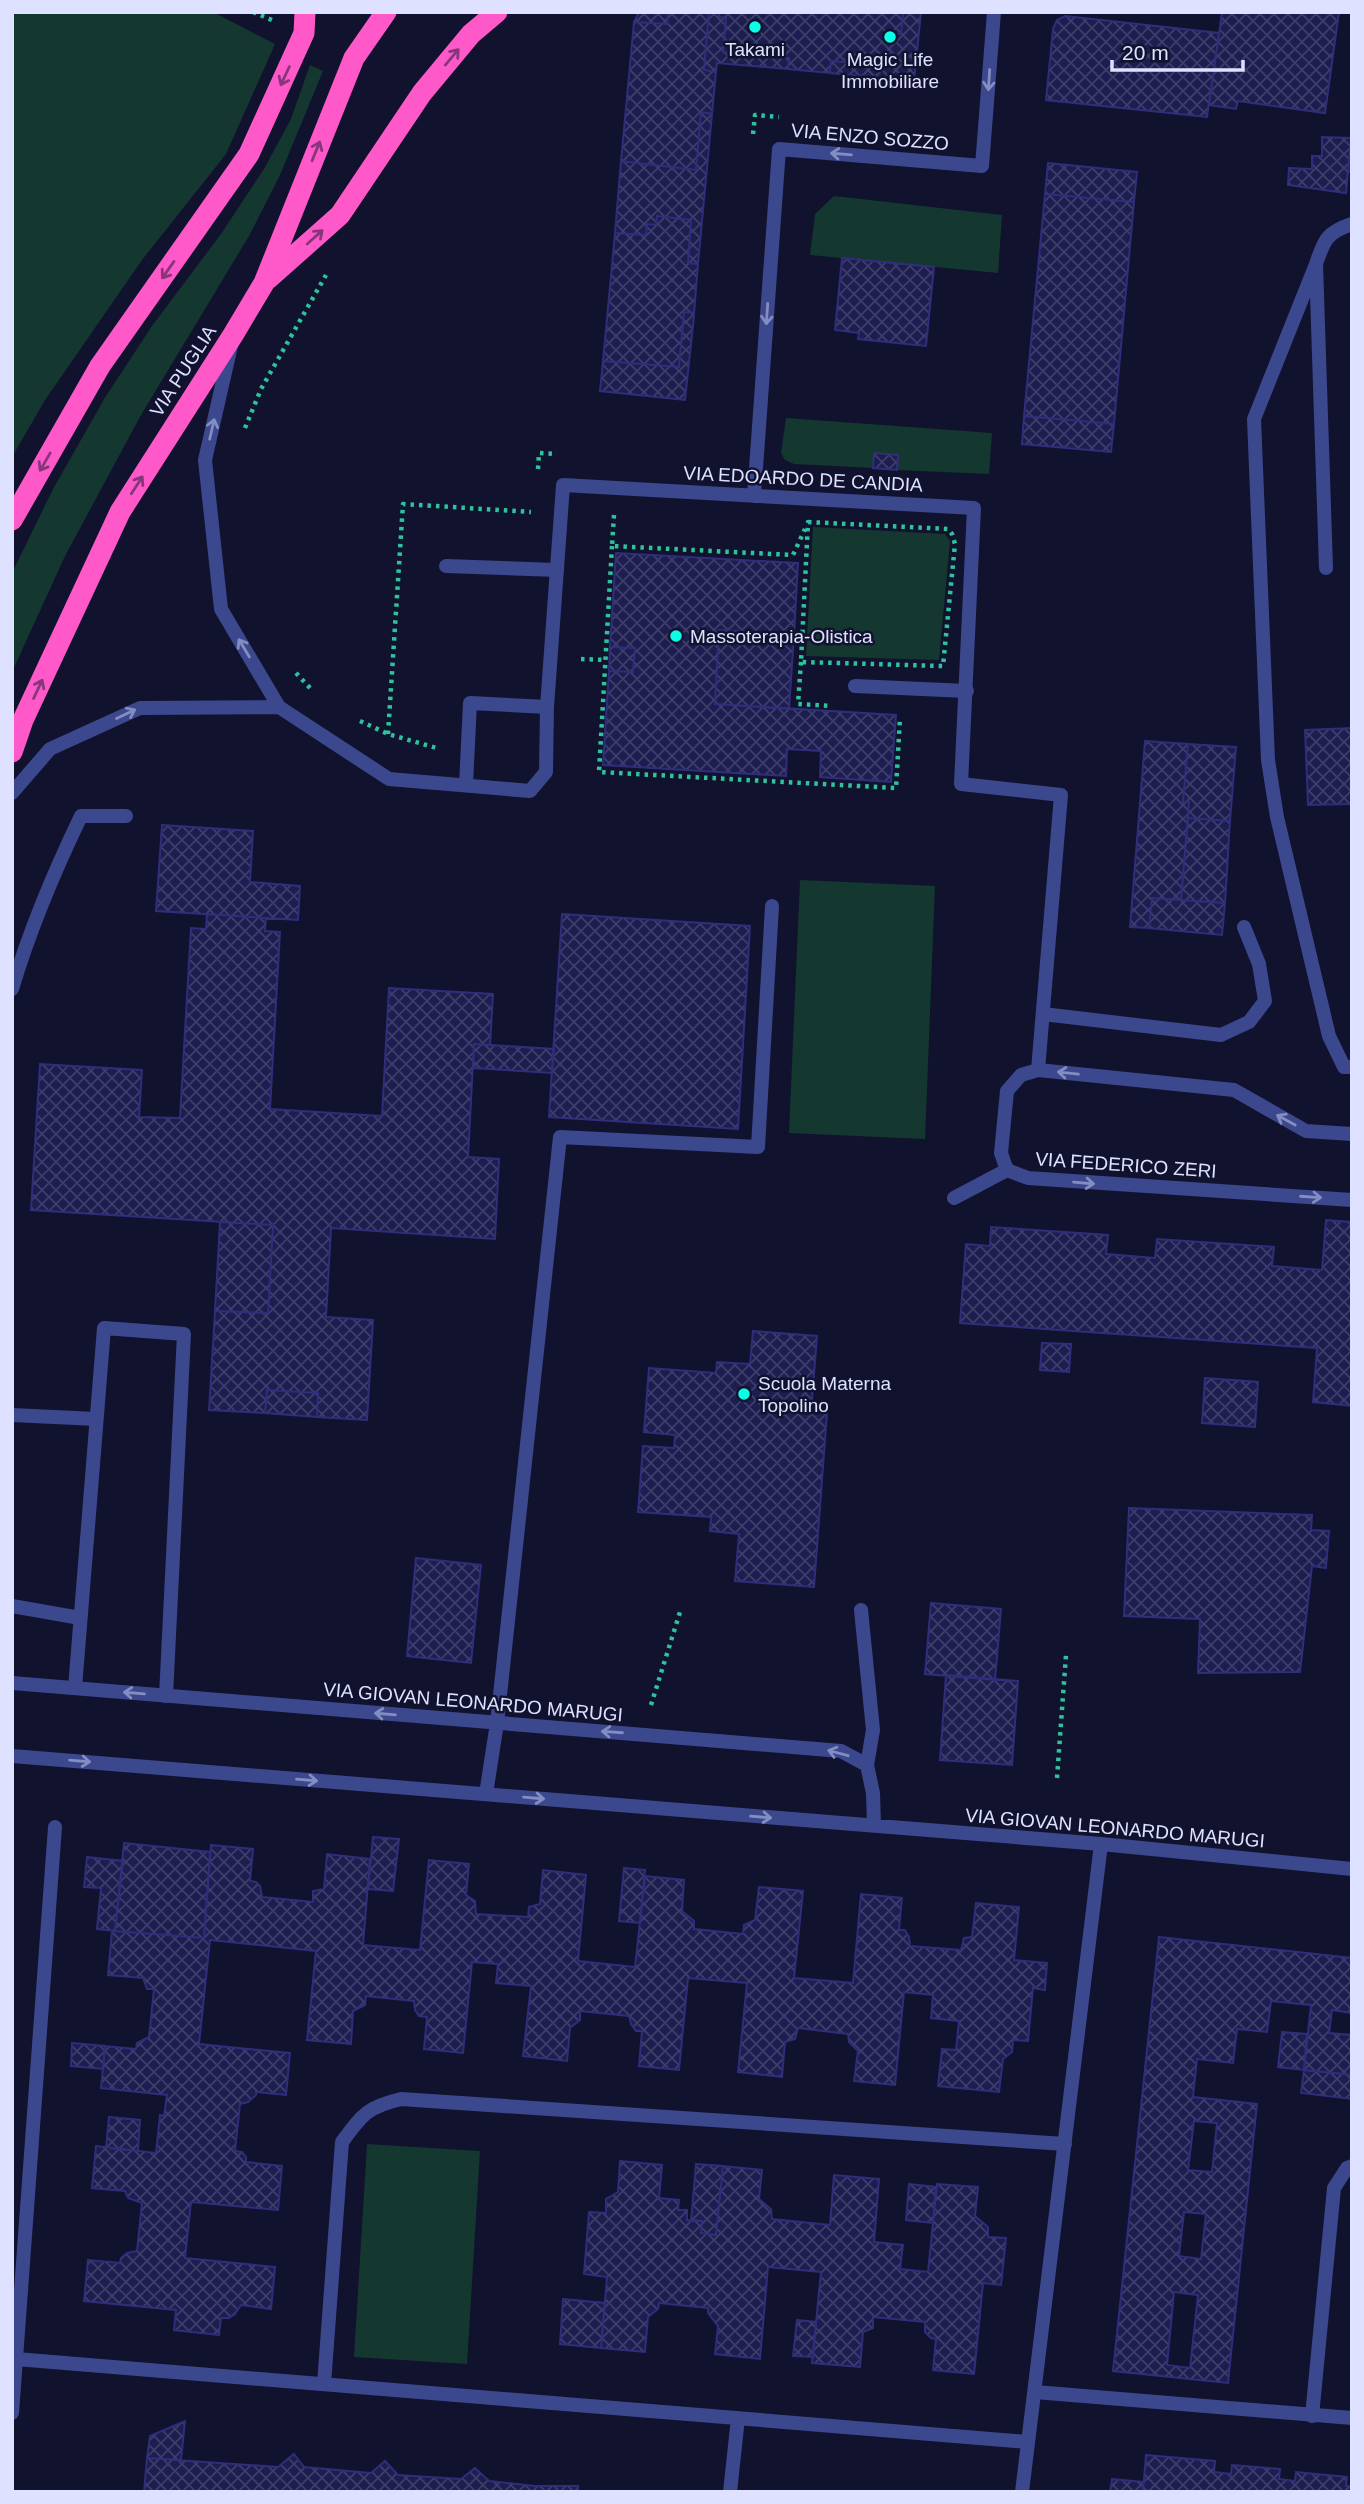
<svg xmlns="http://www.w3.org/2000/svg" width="1364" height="2504" viewBox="0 0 1364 2504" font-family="Arial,sans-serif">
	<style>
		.grass { fill: #143830 }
		.building { fill: url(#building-cross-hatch); stroke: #2f2e7c; stroke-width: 2; fill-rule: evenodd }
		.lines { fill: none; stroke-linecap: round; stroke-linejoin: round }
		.path { stroke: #2ec39d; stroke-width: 4.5; stroke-dasharray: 3.5 5; stroke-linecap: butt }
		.lane { stroke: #3b488e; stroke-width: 14 }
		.street { stroke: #3b488e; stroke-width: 14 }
		.highway { stroke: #ff59c9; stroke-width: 21 }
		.oneway { stroke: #88367c }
		.oneway2 { stroke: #848dc1 }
		.poi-dot { fill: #0affe8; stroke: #11122e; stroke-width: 2.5 }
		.labels { text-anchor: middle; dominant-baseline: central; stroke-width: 5; stroke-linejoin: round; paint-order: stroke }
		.poi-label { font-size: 19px; fill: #dee1ff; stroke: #11122e }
		.street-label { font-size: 19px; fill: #dee1ff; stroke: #11122e }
	</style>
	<defs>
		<pattern id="building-cross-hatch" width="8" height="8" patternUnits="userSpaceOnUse" patternTransform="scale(1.75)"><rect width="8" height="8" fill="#1d1d4f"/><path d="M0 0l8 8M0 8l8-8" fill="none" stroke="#3d3e69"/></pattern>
	</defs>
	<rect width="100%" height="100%" fill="#11122e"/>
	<!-- grass -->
	<path class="grass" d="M12,12H213L275,44L226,154L142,260L45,400L12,457Z
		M310,65L323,71L280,175L249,236L141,415L65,556L12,672V573L53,489L106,396L152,326L221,234L264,169L291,119Z
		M834,196L1002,215L998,273L810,255L815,214Z
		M786,418L992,433L989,474L897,470V455L874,454L873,468L794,464L785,460L781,453Z
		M813,527L945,534L950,541L939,660L806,656Z
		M800,880L935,886L925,1139L789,1133Z
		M367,2144L480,2151L467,2364L354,2357Z"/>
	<!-- building -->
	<path class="building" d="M639,12H668L667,24L634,22Z
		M668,12H709L704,70L716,72L712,114L701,112L696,170L621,161L634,22L667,24Z
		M709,12H719V17L726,18L723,52L789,58L788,69L717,63L716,72L704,70Z
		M719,12H903L901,34L892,33L889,66L831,61L830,73L788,69L789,58L723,52L726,18L719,17Z
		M903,12H921L914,81L830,73L831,61L889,66L892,33L901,34Z
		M1222,12H1339L1325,113L1238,101L1236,109L1209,105Z
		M1065,16L1219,33L1207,117L1046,100L1053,29L1057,20Z
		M701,112L712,114L698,264L688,263L691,220L657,216L656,225L647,224L646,235L615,233L621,161L696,170Z
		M1322,137L1351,138L1346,193L1288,185L1289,168L1312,169V156H1322Z
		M1351,138H1352V172L1348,171Z
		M1048,163L1137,172L1134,202L1045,194Z
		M1045,194L1134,202L1114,424L1024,416Z
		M657,216L691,220L688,263L698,264L694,313L684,312L679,367L603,361L615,233L646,235L647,224L656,225Z
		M842,258L934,267L926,346L858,339L859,333L835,330Z
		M684,312L694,313V316L685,400L600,391L603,361L679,367Z
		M1024,416L1114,424L1111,452L1022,444Z
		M874,453L898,455L897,470L873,468Z
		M616,553L798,563L794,635L719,630L715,704L896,715L891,782L820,777L821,751L787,749L786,776L603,765L609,671L633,672L635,648L610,647Z
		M719,630L794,635L789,709L715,704Z
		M610,647L635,648L633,672L609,671Z
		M1352,728V804L1308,805L1305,730Z
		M1145,741L1188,744L1183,802H1189L1181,900L1152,898L1149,928L1130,927Z
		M1188,744L1236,747L1230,821L1188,818L1189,802H1183Z
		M1188,818L1230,821L1225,903L1181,900Z
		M162,825L253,831L250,882L300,886L298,920L156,911Z
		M1152,898L1225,903L1222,935L1149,928Z
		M207,914L266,918L265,931L280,932L270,1109L382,1116L389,988L493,994L490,1045L474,1044L468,1157L499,1159L495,1239L331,1228L326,1317L373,1320L367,1420L317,1417L318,1393L267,1390L265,1413L209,1410L215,1311L268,1313L273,1225L31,1210L40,1064L142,1070L139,1117L180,1118L191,928L206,929Z
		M562,914L750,926L738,1129L549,1117Z
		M474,1044L554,1049L552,1073L473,1068Z
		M1326,1220L1352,1222V1406L1313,1402L1317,1348L960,1323L966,1244L990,1246L991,1227L1108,1235L1106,1254L1155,1258L1157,1239L1274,1247L1272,1266L1322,1270Z
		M220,1222L273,1225L268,1313L215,1311Z
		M753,1331L817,1336L811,1412L827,1413L814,1587L735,1581L739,1534L710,1531L711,1517L638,1512L643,1446L674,1448L675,1435L644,1432L649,1368L716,1373L717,1362L750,1364Z
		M1042,1343L1071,1344L1069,1372L1040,1370Z
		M1205,1378L1258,1382L1255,1427L1202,1423Z
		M267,1390L318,1393L317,1417L265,1413Z
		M1129,1508L1312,1515L1311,1530L1329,1531L1326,1568L1312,1566L1300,1672L1198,1673L1200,1619L1124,1616Z
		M416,1558L481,1565L471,1663L407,1656Z
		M931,1603L1001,1609L995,1680L925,1674Z
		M946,1675L1018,1681L1012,1765L940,1760Z
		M373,1837L399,1839L393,1891L368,1889Z
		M124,1843L210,1852L204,1938L115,1931Z
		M211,1845L253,1849L250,1881L256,1882L260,1886L262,1897L313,1902V1891L324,1889L327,1854L370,1859L363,1945L420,1950L429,1860L469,1864L466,1895L475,1901L476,1914L528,1917L529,1907L540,1904L543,1870L586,1875L578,1961L635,1967L645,1876L684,1880L682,1911L694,1921V1929L743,1934L744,1925L755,1920L759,1887L803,1891L794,1978L853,1983L861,1894L902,1898L899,1930H905L909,1937L910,1946L961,1950L964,1938L972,1937L976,1903L1019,1907L1014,1960L1047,1963L1045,1990L1033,1988L1028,2041L1013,2040L1012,2052L1003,2059L999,2092L938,2086L942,2049L956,2050L959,2021L931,2018L933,1995L904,1992L895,2085L854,2081L858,2051L849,2042L848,2034L798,2028L795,2039L785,2042L782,2077L738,2072L747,1983L688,1978L679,2070L639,2066L642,2031H636L631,2024L629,2016L580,2011V2020L570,2028L567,2061L523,2056L531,1986L496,1983L498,1964L472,1962L463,2053L424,2049L427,2017L419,2016L415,2010L414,2001L366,1996L365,2005L353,2011L351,2044L307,2040L316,1951L210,1940L199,2044L290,2053L286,2095L256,2092V2095L248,2102L240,2104L235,2151L242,2152L246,2157V2162L282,2166L278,2210L191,2202L185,2258L275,2267L271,2309L241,2305L235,2314L229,2318H221L219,2335L174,2330L176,2310L84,2301L88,2260L120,2263L121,2258L127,2253L137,2251L142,2203L128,2198L125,2191L92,2188L96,2146L156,2153L160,2115L164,2116L167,2095L101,2088L105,2046L136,2049L137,2043L149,2037L154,1989H147L143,1978L108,1975L112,1931L204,1938Z
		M87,1857L123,1861L115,1931L97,1929L101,1888L84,1887Z
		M624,1868L645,1870L640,1923L619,1921Z
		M1159,1937L1352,1958V2013L1332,2010L1329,2033L1352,2035V2075L1304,2070L1311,2005L1271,2001L1267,2032L1237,2029L1233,2063L1197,2059L1193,2097L1257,2104L1228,2383L1113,2371ZM1194,2121L1217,2123L1212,2172L1188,2170ZM1184,2212L1206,2214L1201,2259L1179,2256ZM1174,2292L1198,2295L1190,2368L1167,2365Z
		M1282,2032L1307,2034L1304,2070L1278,2067Z
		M72,2043L105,2046L103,2069L71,2066Z
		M1304,2070L1352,2075V2099L1301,2093Z
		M109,2117L140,2120L138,2151L106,2148Z
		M620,2161L662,2165L659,2198L679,2200L678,2210H687V2220L702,2221L701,2233L716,2235L723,2166L762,2170L759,2199L771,2209L772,2219L830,2225L834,2175L879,2179L874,2242L903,2245L900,2269L928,2272L937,2184L978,2187L975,2216L988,2227V2237L1006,2238L1001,2285L983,2283L974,2374L933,2370L936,2339L931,2338L925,2332V2322L873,2317V2328L863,2332L860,2367L812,2363L821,2272L768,2267L760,2359L715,2354L718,2326L708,2313V2308L659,2303L658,2309L648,2317L645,2352L601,2348L607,2277L584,2274L589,2212L606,2213V2199L618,2192Z
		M696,2164L723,2166L716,2235L701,2233L702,2221H691Z
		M909,2184L936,2187L933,2223L906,2220Z
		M563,2299L605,2303L601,2348L560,2344Z
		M797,2320L816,2322L813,2357L793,2356Z
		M185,2421L181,2460L147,2458L150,2436Z
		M294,2454L304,2467L371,2473L385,2461L398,2475L461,2479L475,2468L489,2481L535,2486H578V2492H144L147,2458L278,2467Z
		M1146,2455L1215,2461L1214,2472L1231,2474L1232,2465L1280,2469L1279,2479L1295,2481L1296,2472L1347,2477L1346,2486H1352V2492H1143Z
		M1112,2479L1143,2482V2492H1110Z"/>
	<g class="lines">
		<!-- path -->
		<path class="path" d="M253,12L272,20
			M753,134L755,115L779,117
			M245,428L261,389L326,275
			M538,469L539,453L557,454
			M614,515L612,546L793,555L805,529
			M808,522L948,529L952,534L955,544L943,666L801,662Z
			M612,546L599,772L896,788L900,718
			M581,659L606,660
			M801,662L798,704L832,706
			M296,673L312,690
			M360,721L388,734L440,749
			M388,734L403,504L531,512
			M651,1705L680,1612
			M1057,1778L1066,1655"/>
		<!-- lane -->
		<path class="lane" d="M1316,264L1254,419L1268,760L1277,817L1329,1036L1344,1067H1352
			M446,566L557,570
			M1326,568L1316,264C1324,240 1327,232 1352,224
			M855,686L967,691
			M466,785L470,703L547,707
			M12,989C30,929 54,872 81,816H126
			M1043,1014L1221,1035L1249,1022L1265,1001L1259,964L1244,927
			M954,1198L1007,1170
			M12,1415L96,1419
			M12,1606L80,1618
			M861,1610L873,1730L867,1765
			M75,1688L104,1328L184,1334L166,1696
			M497,1723L560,1137L758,1147L772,906
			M16,2359L1028,2442
			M324,2384L342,2142C362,2115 367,2107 401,2099L1065,2144
			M1035,2392L1352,2418
			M12,2413L55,1827
			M1312,2416L1334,2188L1347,2168L1352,2166
			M730,2492L738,2418
			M1022,2492L1101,1844"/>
		<!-- street -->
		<path class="street" d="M231,346L205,460L221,609L279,707L389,779L530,791L546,772L547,707L563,485L974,508L961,784L1061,795L1038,1070
			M754,496L779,149L982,166L994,12
			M12,793L50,749L140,708L279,707
			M1352,1134L1306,1131L1234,1090L1038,1070L1021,1075L1007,1091L1001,1153L1007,1170L1028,1178L1352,1200
			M12,1683L841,1751L867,1765L873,1793L874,1826
			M12,1756L1101,1844L1352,1869
			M486,1794L497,1723"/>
		<!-- highway -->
		<path class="highway" d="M268,279L340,215L422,93L471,34L497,12
			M12,520L100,366L249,154L304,33L305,12
			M12,752L23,720L120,512L233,335L264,283L354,58L386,12"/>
	</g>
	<!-- one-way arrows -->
	<defs><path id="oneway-shaft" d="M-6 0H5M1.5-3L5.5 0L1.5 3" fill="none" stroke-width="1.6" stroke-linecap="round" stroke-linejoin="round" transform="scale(1.75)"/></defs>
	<g class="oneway">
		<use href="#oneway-shaft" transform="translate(452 57) rotate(-50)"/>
		<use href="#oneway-shaft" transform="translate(285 76) rotate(115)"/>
		<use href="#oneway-shaft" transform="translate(316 151) rotate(-68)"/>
		<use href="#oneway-shaft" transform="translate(315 237) rotate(-42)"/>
		<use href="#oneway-shaft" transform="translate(168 270) rotate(125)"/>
		<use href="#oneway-shaft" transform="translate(45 462) rotate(120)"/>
		<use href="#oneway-shaft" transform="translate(137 485) rotate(-57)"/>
		<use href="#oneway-shaft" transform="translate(38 689) rotate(-65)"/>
	</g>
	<g class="oneway2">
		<use href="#oneway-shaft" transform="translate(989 80) rotate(94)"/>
		<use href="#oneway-shaft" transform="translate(841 154) rotate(-175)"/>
		<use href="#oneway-shaft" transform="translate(767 314) rotate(94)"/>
		<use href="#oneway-shaft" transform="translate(212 429) rotate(-77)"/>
		<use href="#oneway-shaft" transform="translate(244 648) rotate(-121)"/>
		<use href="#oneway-shaft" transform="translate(126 714) rotate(-25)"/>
		<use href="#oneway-shaft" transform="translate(1068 1073) rotate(-174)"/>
		<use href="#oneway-shaft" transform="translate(1286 1120) rotate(-151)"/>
		<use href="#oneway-shaft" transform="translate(1084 1183) rotate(5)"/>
		<use href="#oneway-shaft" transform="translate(1311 1197) rotate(4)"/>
		<use href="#oneway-shaft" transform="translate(134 1693) rotate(-175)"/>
		<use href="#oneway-shaft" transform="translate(385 1714) rotate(-175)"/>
		<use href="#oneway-shaft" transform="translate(612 1732) rotate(-176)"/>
		<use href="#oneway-shaft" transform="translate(838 1753) rotate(-165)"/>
		<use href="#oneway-shaft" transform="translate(80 1761) rotate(5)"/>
		<use href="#oneway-shaft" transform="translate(307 1780) rotate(5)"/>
		<use href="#oneway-shaft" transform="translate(534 1798) rotate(5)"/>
		<use href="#oneway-shaft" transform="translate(761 1817) rotate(5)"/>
	</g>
	<!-- markers -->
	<g class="poi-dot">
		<circle cx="755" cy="27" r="7"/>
		<circle cx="890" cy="37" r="7"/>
		<circle cx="676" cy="636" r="7"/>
		<circle cx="744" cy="1394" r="7"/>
	</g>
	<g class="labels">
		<!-- poi labels -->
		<g class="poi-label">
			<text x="755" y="49">Takami</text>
			<text x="890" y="59">Magic Life<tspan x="890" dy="22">Immobiliare</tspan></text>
			<text x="690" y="636" text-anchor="start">Massoterapia-Olistica</text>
			<text x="758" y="1383" text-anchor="start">Scuola Materna<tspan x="758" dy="22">Topolino</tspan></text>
		</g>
		<!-- street labels -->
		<g class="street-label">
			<text transform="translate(870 137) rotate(5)">VIA ENZO SOZZO</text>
			<text transform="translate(183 371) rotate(-57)">VIA PUGLIA</text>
			<text transform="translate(803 479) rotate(3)">VIA EDOARDO DE CANDIA</text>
			<text transform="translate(1126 1165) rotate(4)">VIA FEDERICO ZERI</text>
			<text transform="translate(473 1702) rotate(5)">VIA GIOVAN LEONARDO MARUGI</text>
			<text transform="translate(1115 1828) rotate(5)">VIA GIOVAN LEONARDO MARUGI</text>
		</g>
	</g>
	<!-- border -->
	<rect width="1364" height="2504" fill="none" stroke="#dee1ff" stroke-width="28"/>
	<!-- scale -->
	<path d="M1112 60v10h131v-10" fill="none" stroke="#dee1ff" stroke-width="3.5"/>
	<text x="1122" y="60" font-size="21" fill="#dee1ff" stroke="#11122e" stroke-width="5" paint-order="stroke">20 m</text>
</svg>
